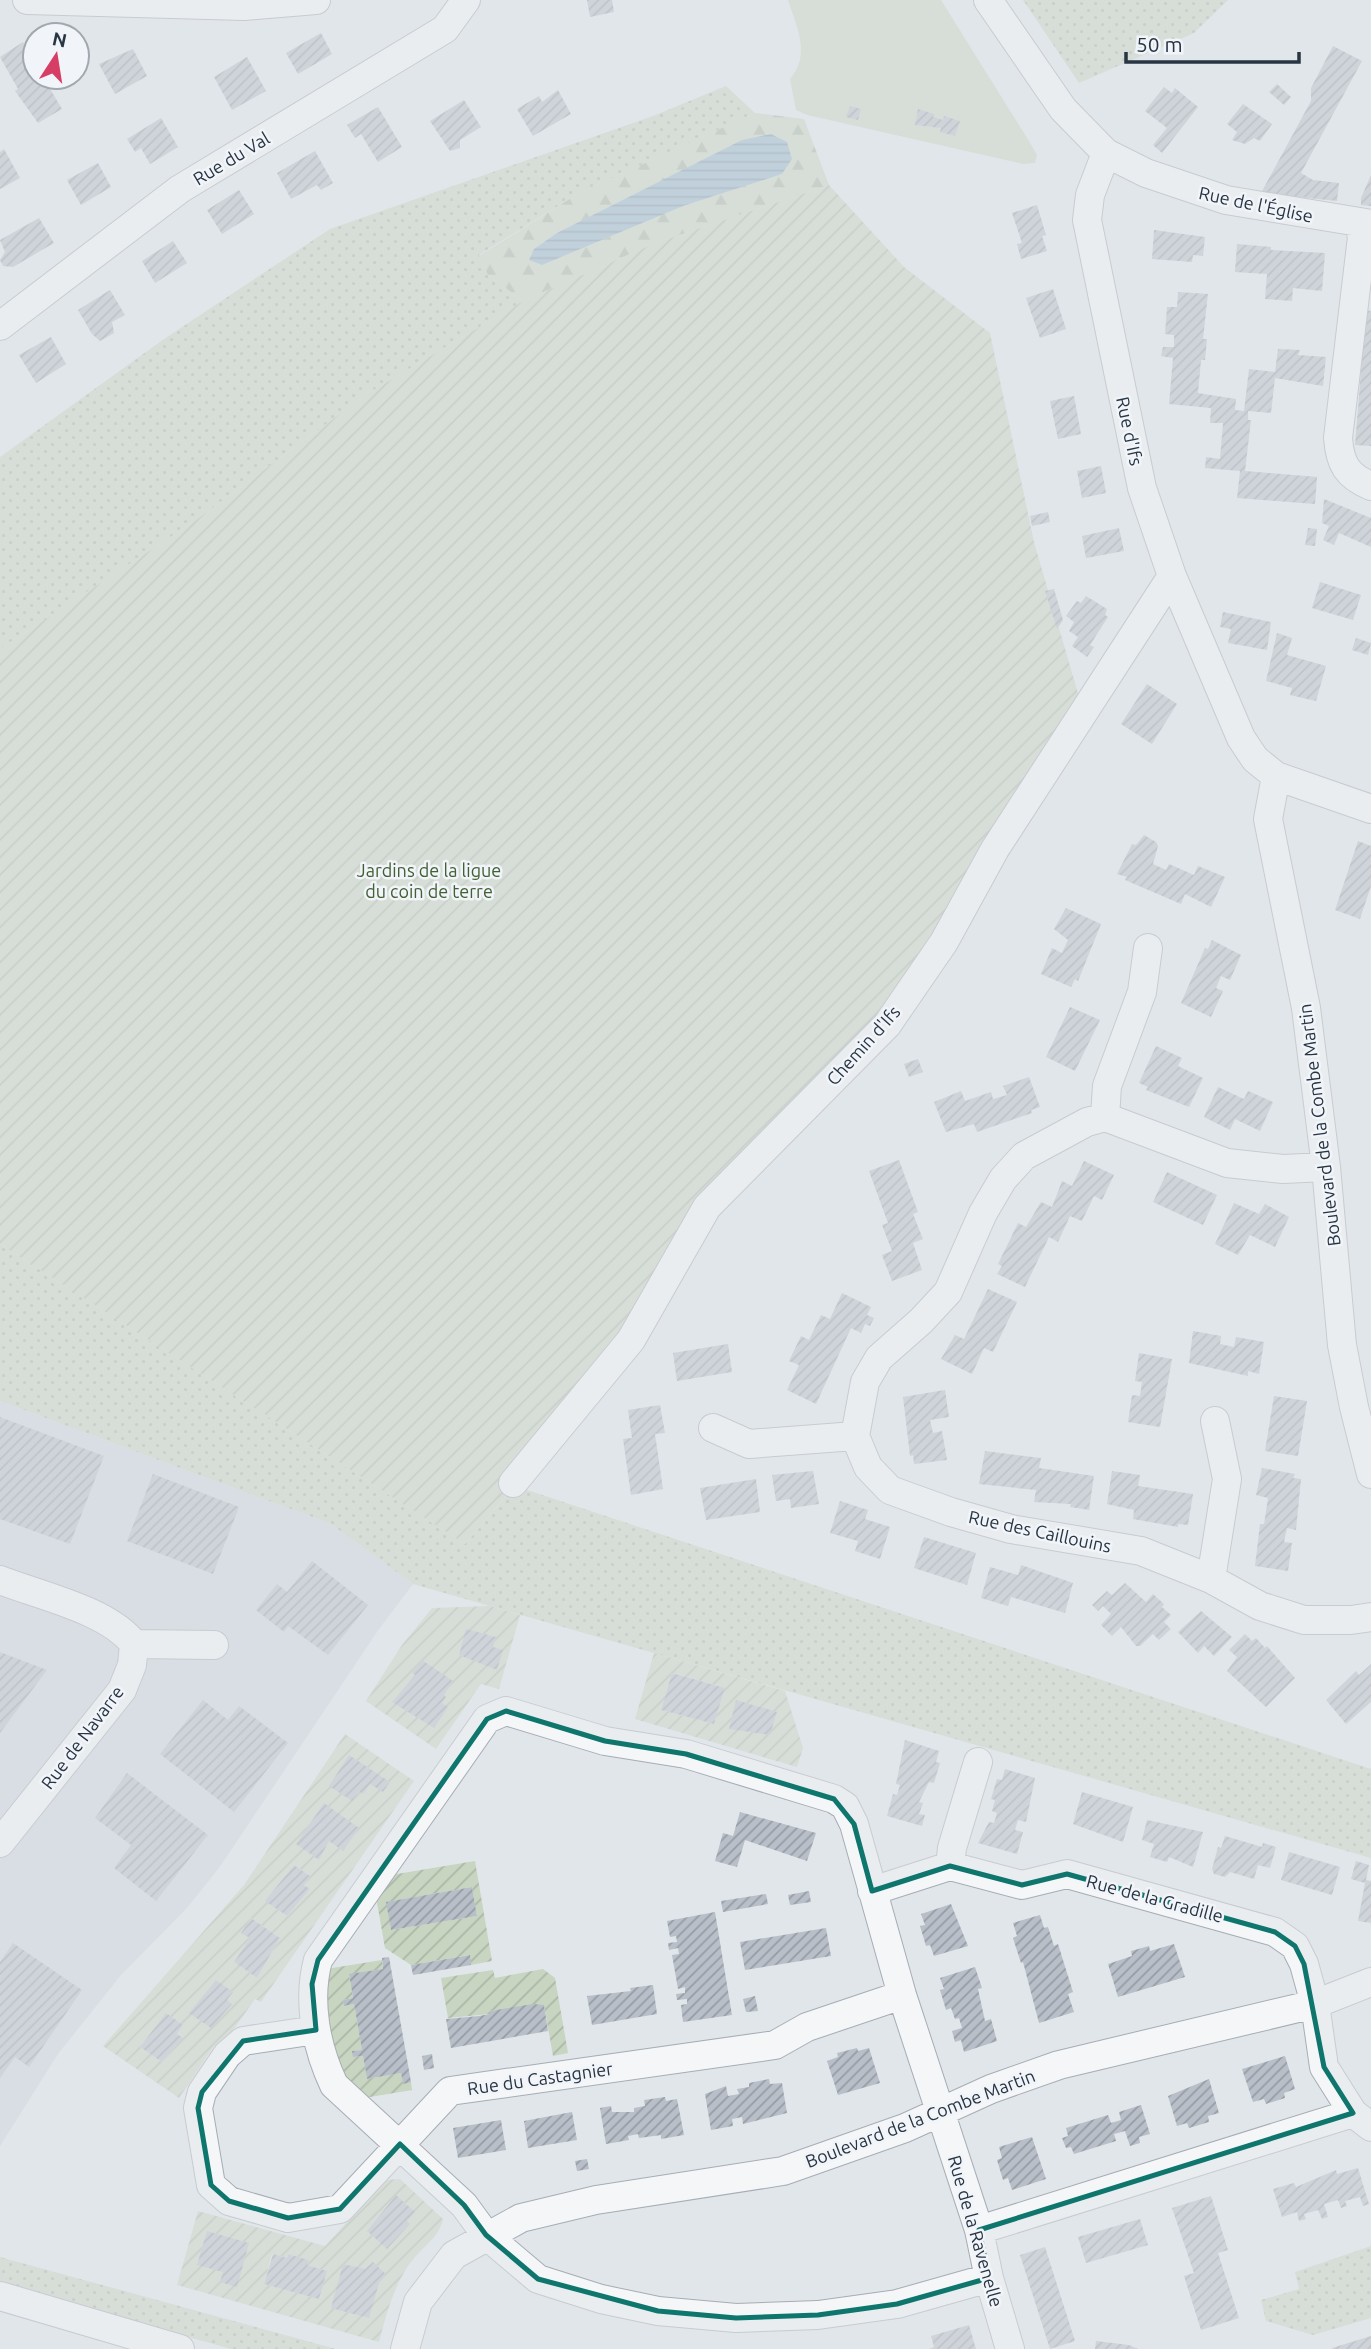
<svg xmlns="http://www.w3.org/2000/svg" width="1371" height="2349" viewBox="0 0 1371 2349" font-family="Ubuntu,sans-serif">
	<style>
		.built { fill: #cfd5dd }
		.grass { fill: url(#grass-dots) }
		.forest { fill: url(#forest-firs) }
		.garden { fill: url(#garden-furrows); fill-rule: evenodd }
		.pitch { fill: #c8d5c1 }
		.water { fill: url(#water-rules) }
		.building { fill: url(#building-hatch) }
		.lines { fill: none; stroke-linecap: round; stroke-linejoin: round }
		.minor-casing { stroke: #a6adb5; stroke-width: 30 }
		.minor { stroke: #f4f6f8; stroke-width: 28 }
		.marked { fill: none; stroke: #0f766e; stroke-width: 5; stroke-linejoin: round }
		.labels { text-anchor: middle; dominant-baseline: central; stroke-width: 5; stroke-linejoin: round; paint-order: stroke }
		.street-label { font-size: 18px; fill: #283543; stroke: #f1f4f8 }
		.park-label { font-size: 18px; fill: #416034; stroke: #f1f4f8 }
	</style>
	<defs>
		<pattern id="grass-dots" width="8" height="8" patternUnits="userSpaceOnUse" patternTransform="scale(1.75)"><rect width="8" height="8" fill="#c8d5c1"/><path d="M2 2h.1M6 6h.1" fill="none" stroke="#acb7a7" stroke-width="1.8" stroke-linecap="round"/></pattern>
		<pattern id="forest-firs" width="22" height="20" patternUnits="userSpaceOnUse" patternTransform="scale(1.75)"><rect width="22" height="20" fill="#c8d5c1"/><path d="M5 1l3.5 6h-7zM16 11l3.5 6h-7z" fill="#acb7a7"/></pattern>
		<pattern id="garden-furrows" width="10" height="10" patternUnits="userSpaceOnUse" patternTransform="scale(1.75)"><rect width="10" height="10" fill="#c8d5c1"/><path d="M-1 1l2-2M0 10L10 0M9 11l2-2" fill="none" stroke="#acb7a7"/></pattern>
		<pattern id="water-rules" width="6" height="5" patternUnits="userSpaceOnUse" patternTransform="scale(1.75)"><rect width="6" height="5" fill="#9ab8cd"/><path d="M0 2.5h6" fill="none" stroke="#7e96a8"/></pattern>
		<pattern id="building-hatch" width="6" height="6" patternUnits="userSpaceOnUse" patternTransform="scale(1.75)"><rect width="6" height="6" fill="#b8bfc8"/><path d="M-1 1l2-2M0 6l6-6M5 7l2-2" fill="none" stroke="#969ca4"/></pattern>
	</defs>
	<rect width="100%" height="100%" fill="#e1e6ea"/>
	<!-- built -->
	<path class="built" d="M0,1401L331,1524L413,1584L379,1629L219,1868L187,1908L121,1975L58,2054L0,2146Z"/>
	<!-- grass -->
	<path class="grass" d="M1023,0H1228L1194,33L1079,83Z
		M726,86L755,113L579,193L479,255L488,275L523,301L367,394L192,523L0,649V457L164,339L330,229L653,116Z
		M0,1244L465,1544L515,1486L1371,1769V1858L413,1584L331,1524L0,1401Z
		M1371,2246V2318L1313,2335L1266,2321L1261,2300L1299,2289L1295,2272Z
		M0,2257L336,2349H231L0,2284Z"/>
	<!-- forest -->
	<path class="forest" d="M755,113L804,119L829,185L653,244L523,301L488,275L479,256L579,193Z"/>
	<!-- garden -->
	<path class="garden" d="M829,185L904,267L990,333L1034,542L1082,707L947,947L717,1197L635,1345L465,1544L0,1244V649L192,523L367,394L523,301L653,244Z
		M490,1606L520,1615L499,1689L481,1684L436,1749L366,1701L402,1645L432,1608Z
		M654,1653L785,1691L803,1748L797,1767L635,1719ZM672,1673L725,1688L714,1724L661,1710Z
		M345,1734L414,1781L261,2002L255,1999L229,2036L214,2046L179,2098L103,2046L244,1885ZM324,1804L343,1850L329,1841L319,1860ZM294,1865L310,1876L304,1885L310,1889L287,1916L266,1901ZM251,1918L280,1938L257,1978L234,1962L250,1938L242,1932ZM166,2014L183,2025L177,2034L182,2038L162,2062L140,2047Z
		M475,1861L492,1961L471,1965L469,1955L411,1965L385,1948L376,1897L391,1875ZM472,1887L477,1916L391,1930L387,1902Z
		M382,1960L383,1969L349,1975L353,1998L343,2000L345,2006L354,2004L362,2050L353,2051V2057L363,2056L367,2079L401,2073L403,2083L411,2082L412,2090L364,2098L337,2074L321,1977L326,1969Z
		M543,1969L555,1978L568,2053L553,2056L544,2005L490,2011V2014L448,2018L441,1978L493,1970L495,1978Z
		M400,2179L443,2219C439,2239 420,2248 408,2266C393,2289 386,2315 379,2342L177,2285L198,2211L325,2246L386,2180ZM272,2254L287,2258L288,2254L308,2260L307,2265L326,2271L319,2298L264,2284Z"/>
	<!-- pitch -->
	<path class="pitch" d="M788,0H941L1029,141L1037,155L1035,163L1023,164L807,115L796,110L790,79C811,54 797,28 788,0Z"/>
	<!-- water -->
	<path class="water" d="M771,134L787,142L792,159L782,174L683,206L542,265L529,260L534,249L557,233L742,140Z"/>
	<!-- building -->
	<path class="building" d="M587,0H612L614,12L590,17Z
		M321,33L332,54L298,74L286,53Z
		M23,42L35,63V77H43L62,109L38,123L15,91L18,89L0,57Z
		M1333,46L1362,61L1301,173L1313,180L1339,183L1337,201L1261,193L1311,101V88Z
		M133,49L147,76L115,94L99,64Z
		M247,57L266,91L232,110L214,77Z
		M1277,84L1291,97L1284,105L1269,92Z
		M1164,87L1172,93L1175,88L1198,107L1162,153L1153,145L1167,128L1145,111Z
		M558,90L571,114L533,136L517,109L539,96L542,102Z
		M464,100L481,127L460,140V148L450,151L430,121Z
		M1243,104L1272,124L1260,141L1254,138L1245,144L1232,140L1237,132L1227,124Z
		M850,106L861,109L858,120L846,117Z
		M378,107L402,147L378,162L361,134L355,138L347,125Z
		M918,109L934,114L933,117L943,120L944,116L960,121L955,136L940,132L941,128L915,125Z
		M161,118L178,147L150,164L141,148L135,152L127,139Z
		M4,149L20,178L0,189V152Z
		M315,151L333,183L321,190L317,185L291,199L277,173Z
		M98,163L111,187L81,205L67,180Z
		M1371,175V206L1361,205V198Z
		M239,190L254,214L222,234L207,210Z
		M1037,205L1046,235L1042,236L1047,251L1021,259L1017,244L1022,243L1012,213Z
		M39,218L54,243L13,267L3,266L0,260L5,252L0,240Z
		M1154,230L1205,237L1203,256L1193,255L1192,262L1152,259Z
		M173,241L187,263L155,283L142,261Z
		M1237,244L1271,247V250L1325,253L1322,291L1293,288L1292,301L1265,299L1267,274L1235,272Z
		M1053,289L1066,329L1040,338L1026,298Z
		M110,290L125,315L112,322L114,333L100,341L92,334L78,310Z
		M1178,292L1208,294L1203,339H1207L1205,360H1201L1198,393L1236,399L1235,410L1244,411L1249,369L1275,372L1278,349L1300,350L1298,355L1326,357L1323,386L1275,378L1271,413L1248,411V420H1251L1245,471L1317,477L1315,504L1237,498L1240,471L1205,468L1206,457L1220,459L1223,423H1210L1211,408L1169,404L1173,358L1161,356L1163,347H1174V335L1165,334L1167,307H1177Z
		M1366,310L1371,311V446L1355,445Z
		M51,337L66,364L36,383L19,355Z
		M1074,396L1081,434L1058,439L1050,401Z
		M1101,466L1106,493L1082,498L1077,471Z
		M1324,499L1371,518V547L1339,533L1334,545L1323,540L1329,526L1322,523Z
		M1048,512L1050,522L1032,526L1030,516Z
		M1119,528L1124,551L1086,558L1082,536Z
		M1308,528L1317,529L1315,546L1305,545Z
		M1320,582L1361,595L1353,620L1312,608Z
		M1054,589L1063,620L1057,629L1045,591Z
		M1086,596L1107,609L1105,615L1108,617L1090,645L1094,647L1087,657L1072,646L1078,637L1069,631L1074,622L1066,616L1077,601L1081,603Z
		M1223,612L1271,622L1267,650L1228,643L1231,629L1220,627Z
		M1277,633L1292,638L1287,655L1326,666L1316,701L1290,695L1292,688L1266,681Z
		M1356,638L1371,643L1368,655L1352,650Z
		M1147,684L1177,704L1152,744L1121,724Z
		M1144,835L1156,842L1158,846L1153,864L1166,870L1169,864L1194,875L1198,866L1225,877L1211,907L1185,894L1181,904L1125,880L1127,877L1117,874L1132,844L1136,845Z
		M1358,841L1371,846V886L1360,919L1335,910Z
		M1066,908L1101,924L1078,981L1075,979L1071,987L1041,974L1052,948L1062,953L1068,940L1054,929Z
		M1212,940L1241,955L1230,980L1221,976L1216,988L1223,991L1211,1017L1181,1003L1205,948L1208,949Z
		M1070,1007L1100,1020L1075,1071L1046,1057Z
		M1156,1046L1182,1058L1178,1066L1203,1078L1189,1107L1146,1090L1148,1087L1139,1083Z
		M918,1059L923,1072L909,1077L904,1064Z
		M1029,1077L1040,1107L1031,1110L1032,1113L977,1132L974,1124L946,1132L934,1102L961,1091L965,1101L991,1092L993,1099L1007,1095L1003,1086Z
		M1218,1087L1244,1099L1248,1091L1273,1102L1260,1131L1235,1119L1230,1130L1204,1117Z
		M899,1160L918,1212L913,1214L923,1239L913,1243L922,1270L892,1281L882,1255L892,1251L882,1225L888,1223L869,1171Z
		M1084,1161L1114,1175L1102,1200L1094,1196L1082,1221L1070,1216L1058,1242L1049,1237L1025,1287L997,1274L1002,1266L998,1264L1018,1223L1026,1227L1041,1202L1052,1207L1062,1181L1072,1186Z
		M1167,1172L1217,1195L1203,1225L1153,1202Z
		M1234,1203L1259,1214L1265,1204L1289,1217L1275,1247L1250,1235L1238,1255L1215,1244Z
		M988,1289L1017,1302L993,1352L984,1348L972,1374L941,1359L955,1335L964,1339Z
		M842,1293L871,1307L867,1315L874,1318L870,1326L865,1324L861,1333L851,1328L816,1404L787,1390L799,1365L789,1361L801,1336L809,1340L821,1315L830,1319Z
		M1193,1331L1221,1336L1220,1344L1234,1347L1236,1337L1264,1342L1259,1374L1248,1371V1376L1189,1363Z
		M728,1344L732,1372L677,1381L673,1353Z
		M1139,1353L1172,1359L1160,1427L1128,1422L1132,1395L1140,1396L1142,1382L1135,1381Z
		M945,1390L949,1417L930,1420L933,1433L942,1431L947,1460L914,1464L913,1455L910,1456L903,1397Z
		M1274,1396L1307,1401L1298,1456L1265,1451Z
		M660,1405L665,1433L655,1434L663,1489L631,1495L623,1439L632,1438L628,1410Z
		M0,1417L104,1456L70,1544L0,1519Z
		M985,1451L1041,1458L1039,1468L1094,1476L1089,1510L1070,1507L1071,1504L1034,1502L1036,1490L979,1484Z
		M1262,1468L1295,1474L1293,1478L1301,1479L1296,1530L1287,1528L1284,1542L1292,1543L1288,1571L1255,1566L1260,1524H1264L1268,1498L1256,1495Z
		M813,1471L819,1504L791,1508L790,1499L776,1501L772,1475Z
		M1112,1471L1140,1475L1138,1486L1193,1494L1188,1525L1178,1524V1527L1133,1519L1134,1510L1107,1504Z
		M153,1474L239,1507L213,1574L127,1541Z
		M756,1479L760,1512L706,1520L700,1488Z
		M840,1501L868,1510L865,1519L890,1527L880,1559L855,1551L858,1541L830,1533Z
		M924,1537L976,1553L967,1585L914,1568Z
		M312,1561L368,1605L328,1655L288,1626L284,1632L256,1610L277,1584L287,1592Z
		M1021,1565L1073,1583L1065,1613L1011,1597L1008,1606L981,1598L990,1567L1018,1575Z
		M1125,1583L1146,1602L1153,1594L1164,1604L1162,1607L1171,1615L1164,1622L1171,1629L1159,1640L1153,1634L1140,1646H1136L1121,1627L1112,1636L1101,1625L1111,1614L1103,1606L1098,1611L1092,1605L1107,1591L1112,1595Z
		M1201,1611L1232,1637L1214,1656L1204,1646L1198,1653L1178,1632Z
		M466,1629L496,1637L493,1647L503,1650L497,1670L459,1655Z
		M1245,1634L1252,1641L1256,1638L1265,1648L1267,1646L1295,1678L1266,1707L1227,1671L1237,1657L1229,1650Z
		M0,1652L47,1670L0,1733Z
		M422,1660L453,1681L444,1695L446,1697L442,1703L448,1707L434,1728L392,1702L415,1675L412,1673Z
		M1371,1664V1702L1346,1724L1326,1700L1356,1671L1359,1675Z
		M672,1673L725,1688L714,1724L661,1710Z
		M203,1700L228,1720L239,1706L288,1743L234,1812L160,1754Z
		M736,1700L777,1712L770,1735L729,1729Z
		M905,1740L939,1751L936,1762L940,1763L934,1783L929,1782L919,1802L923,1803L919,1814L925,1815L922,1826L887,1816L893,1794L897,1795L900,1785L896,1784Z
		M349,1755L390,1782L383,1792L370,1784L363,1794L359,1791L352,1801L329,1786Z
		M1005,1769L1035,1778L1026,1822L1018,1820L1015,1830L1023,1832L1017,1854L978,1843L989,1822L994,1823L997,1813L992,1811L995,1800L991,1799L997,1779L1002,1780Z
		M127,1773L208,1835L156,1901L114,1868L131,1845L95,1818Z
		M1082,1792L1133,1807L1123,1842L1073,1824Z
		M324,1803L359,1828L343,1851L329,1841L319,1860L296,1844Z
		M740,1812L816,1833L807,1861L745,1840L737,1867L715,1861L723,1833L733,1836Z
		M1147,1820L1203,1832L1193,1867L1169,1857L1167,1862L1150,1857L1154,1844L1142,1840Z
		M1225,1836L1262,1847L1263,1843L1276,1847L1270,1868L1258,1865L1254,1879L1230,1872L1225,1877L1214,1874L1212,1869L1218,1847L1221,1848Z
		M1289,1852L1340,1867L1332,1895L1281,1880Z
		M1356,1861L1369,1865L1366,1880L1371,1881V1923L1358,1921L1365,1883L1351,1879Z
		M294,1865L310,1876L304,1885L310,1889L287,1916L265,1901Z
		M472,1887L477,1916L391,1930L386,1902Z
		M809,1891L811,1902L790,1905L788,1895Z
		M766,1894L768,1904L723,1912L721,1901Z
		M951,1904L968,1946L934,1956L930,1945L926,1946L920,1926L925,1925L921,1914Z
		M715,1912L732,2015L683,2022L681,2005L687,2004V1999L677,2000L676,1994L685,1993V1987L678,1989L672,1955L679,1954L678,1948L669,1950L668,1943L677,1942L676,1936L670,1937L667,1921Z
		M1040,1915L1044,1928L1048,1927L1054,1946L1058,1944L1073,1992L1068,1994L1074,2012L1039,2023L1023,1962L1021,1963L1013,1938L1017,1936L1013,1923Z
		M251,1918L280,1938L257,1978L234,1962L250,1938L241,1933Z
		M826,1928L831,1956L745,1970L740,1942Z
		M13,1943L82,1990L29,2067L15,2057L0,2078V1962Z
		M1174,1944L1185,1977L1118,1997L1108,1964L1132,1956L1131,1951L1149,1946L1150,1951Z
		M470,1955L471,1965L413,1975L411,1965Z
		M389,1957L411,2082L403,2084L401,2073L367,2079L363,2056L353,2057L352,2051L362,2050L354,2004L344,2006L343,2000L353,1998L349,1974L383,1969L382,1958Z
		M975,1967L982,1988L978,1989L985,2021L991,2019L997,2041L964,2052L961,2040L955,2042L952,2031L962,2028L959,2018L955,2019L951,2008L946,2010L940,1990L944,1989L940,1978Z
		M216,1980L233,1992L227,2000L232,2004L211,2028L189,2013Z
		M653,1985L657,2014L592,2025L587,1996L631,1991L630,1988Z
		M755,1996L758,2011L746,2012L743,1999Z
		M533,2004L544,2005L548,2031L451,2048L446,2019L479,2016L490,2014V2011Z
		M166,2013L183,2025L177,2034L183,2038L162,2062L140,2047Z
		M857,2048L858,2051L869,2048L880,2083L838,2095L827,2061L838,2057L837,2053Z
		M432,2054L434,2068L424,2070L422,2056Z
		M1285,2056L1295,2089L1284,2093L1285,2098L1266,2104L1264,2099L1253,2102L1242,2069Z
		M769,2079L770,2084L782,2083L787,2113L743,2124L742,2117L732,2119L733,2126L711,2130L705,2094L726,2086L728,2096L739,2094L737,2089L749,2087V2083Z
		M1209,2079L1219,2113L1208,2116L1209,2122L1189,2128L1187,2123L1177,2126L1168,2096Z
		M665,2097L666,2101L677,2099L684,2135L661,2139V2135L639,2138L638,2134L628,2136L629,2140L606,2144L600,2108L611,2106L612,2112H634V2108L645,2106L644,2100Z
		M1141,2105L1150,2134L1139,2137L1140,2143L1130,2146L1125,2131L1114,2134L1116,2141L1074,2154L1071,2147L1066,2148L1062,2138L1068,2136L1066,2128L1108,2115L1111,2123L1121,2120L1119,2112Z
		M572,2112L577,2140L528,2148L524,2121Z
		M501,2120L506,2150L458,2158L453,2128Z
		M1032,2137L1046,2179L1012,2190L1008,2178L1003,2180L997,2160L1002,2158L999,2147Z
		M587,2159L589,2169L577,2171L575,2161Z
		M1358,2168L1369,2204L1363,2206L1360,2197L1345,2201L1347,2206L1341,2208L1338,2200L1324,2204L1328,2217L1322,2219L1318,2210L1304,2214L1306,2219L1299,2221L1297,2212L1282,2217L1273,2189L1294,2183L1296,2187L1336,2170L1337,2174Z
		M396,2195L415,2212L407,2221L410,2224L387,2249L367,2231Z
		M1211,2196L1228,2250L1218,2253L1239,2318L1201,2330L1184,2276L1194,2273L1172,2208Z
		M1140,2219L1148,2245L1086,2263L1078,2237Z
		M207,2231L249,2243L237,2287L220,2282L223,2272L197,2265Z
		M1045,2247L1075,2341L1050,2349L1020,2255Z
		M273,2254L287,2258L288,2254L309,2260L307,2265L327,2271L319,2299L264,2284Z
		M373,2262L386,2274L379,2283L369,2318L331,2308L343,2264L365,2269Z
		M969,2325L976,2349H929L934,2347L931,2336Z
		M1371,2336V2349H1332V2348Z
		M1096,2341L1129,2345L1138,2349H1095Z"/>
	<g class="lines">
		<!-- minor casing -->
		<g class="minor-casing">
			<path id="minor" d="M27,0L244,6L316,0
				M988,0L1063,109L1106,153L1146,173L1226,200L1371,224
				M1106,153L1090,195L1087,220L1142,488L1172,576L1241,738L1255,759L1276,776L1371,809
				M1359,224L1362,237L1338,438C1340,464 1347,476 1371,486
				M0,326L180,189L445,29L466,0
				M1276,776L1268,819L1306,1008L1326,1167L1342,1345L1354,1407L1371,1474
				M1105,1117L1107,1086L1142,992L1148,948
				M1326,1167L1283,1169L1227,1163L1105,1117L1087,1122L1024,1156L1003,1179L983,1213L948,1292L921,1321L879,1358L865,1382L855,1436L868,1467L890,1490L951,1512L1011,1529L1141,1551L1211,1579L1260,1606L1304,1620H1351L1371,1617
				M713,1428L749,1444L855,1436
				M513,1483L631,1340L707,1207L887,1025L944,942L995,849L1172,576
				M1211,1579L1227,1479L1215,1421
				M0,1580C41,1596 108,1610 134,1644L132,1665L122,1690L0,1843
				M134,1644L214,1645
				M950,1866L952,1848L978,1762
				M872,1891L950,1866L1022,1885L1067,1874L1275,1932L1295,1946L1304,1964L1315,2004L1324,2067L1353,2113L1371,2127
				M316,2030L243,2041L227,2055L202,2092L198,2108L211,2185L229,2201L288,2218L340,2209L450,2091L775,2045L807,2027L902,1995
				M979,2230L1353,2113
				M989,2278L897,2304L818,2315L736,2318L658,2311L601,2299L538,2279L486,2235L464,2205L334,2085C316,2047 307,2001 318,1960L487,1719L506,1711L605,1741L686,1754L834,1799L845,1806L854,1824L902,1995L979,2230L989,2278L1010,2349
				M0,2296L180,2349
				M405,2349L418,2302L454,2255L521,2218L596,2200L783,2171L905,2128L991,2089L1059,2065L1315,2004L1371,1982"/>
		</g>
		<!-- minor -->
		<use href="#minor" class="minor"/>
	</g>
	<!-- marked area -->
	<path d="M0 0H1371V2349H0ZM506,1711L605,1741L686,1754L834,1799L854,1824L872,1891L950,1866L1022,1885L1067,1874L1275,1932L1295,1946L1304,1964L1324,2067L1353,2113L979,2230L989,2278L897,2304L818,2315L736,2318L658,2311L538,2279L486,2235L464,2205L400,2144L340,2209L288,2218L229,2201L211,2185L198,2108L202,2092L243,2041L316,2030L312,1984L318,1960L487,1719Z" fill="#e1e6ea" fill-opacity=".55" fill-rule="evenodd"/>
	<path class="marked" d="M506,1711L605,1741L686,1754L834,1799L854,1824L872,1891L950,1866L1022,1885L1067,1874L1275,1932L1295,1946L1304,1964L1324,2067L1353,2113L979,2230L989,2278L897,2304L818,2315L736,2318L658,2311L538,2279L486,2235L464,2205L400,2144L340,2209L288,2218L229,2201L211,2185L198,2108L202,2092L243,2041L316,2030L312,1984L318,1960L487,1719Z"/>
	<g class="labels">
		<!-- street labels -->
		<g class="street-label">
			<text transform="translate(231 158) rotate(-31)">Rue du Val</text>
			<text transform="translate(1256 204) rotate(12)">Rue de l'Église</text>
			<text transform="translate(1130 431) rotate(78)">Rue d'Ifs</text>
			<text transform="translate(863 1045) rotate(-48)">Chemin d'Ifs</text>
			<text transform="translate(1319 1125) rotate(-97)">Boulevard de la Combe Martin</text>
			<text transform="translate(1040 1531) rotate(12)">Rue des Caillouins</text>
			<text transform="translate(82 1737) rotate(-53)">Rue de Navarre</text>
			<text transform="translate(1155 1898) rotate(15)">Rue de la Gradille</text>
			<text transform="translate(540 2078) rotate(-8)">Rue du Castagnier</text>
			<text transform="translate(920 2118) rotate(-21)">Boulevard de la Combe Martin</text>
			<text transform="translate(976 2231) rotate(74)">Rue de la Ravenelle</text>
		</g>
		<!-- park labels -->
		<g class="park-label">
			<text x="429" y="870">Jardins de la ligue<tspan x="429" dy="21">du coin de terre</tspan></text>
		</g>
	</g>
	<!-- north arrow -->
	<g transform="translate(56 56) rotate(12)"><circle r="33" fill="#f1f4f8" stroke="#a1a8b0" stroke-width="2"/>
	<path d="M0-5L12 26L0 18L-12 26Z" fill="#d73e65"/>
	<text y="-10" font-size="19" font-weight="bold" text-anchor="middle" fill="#283543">N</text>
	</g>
	<!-- scale -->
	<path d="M1126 52v10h173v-10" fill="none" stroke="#283543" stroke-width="3.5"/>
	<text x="1136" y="52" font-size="21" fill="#283543" stroke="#f1f4f8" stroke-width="5" paint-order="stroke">50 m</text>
</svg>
